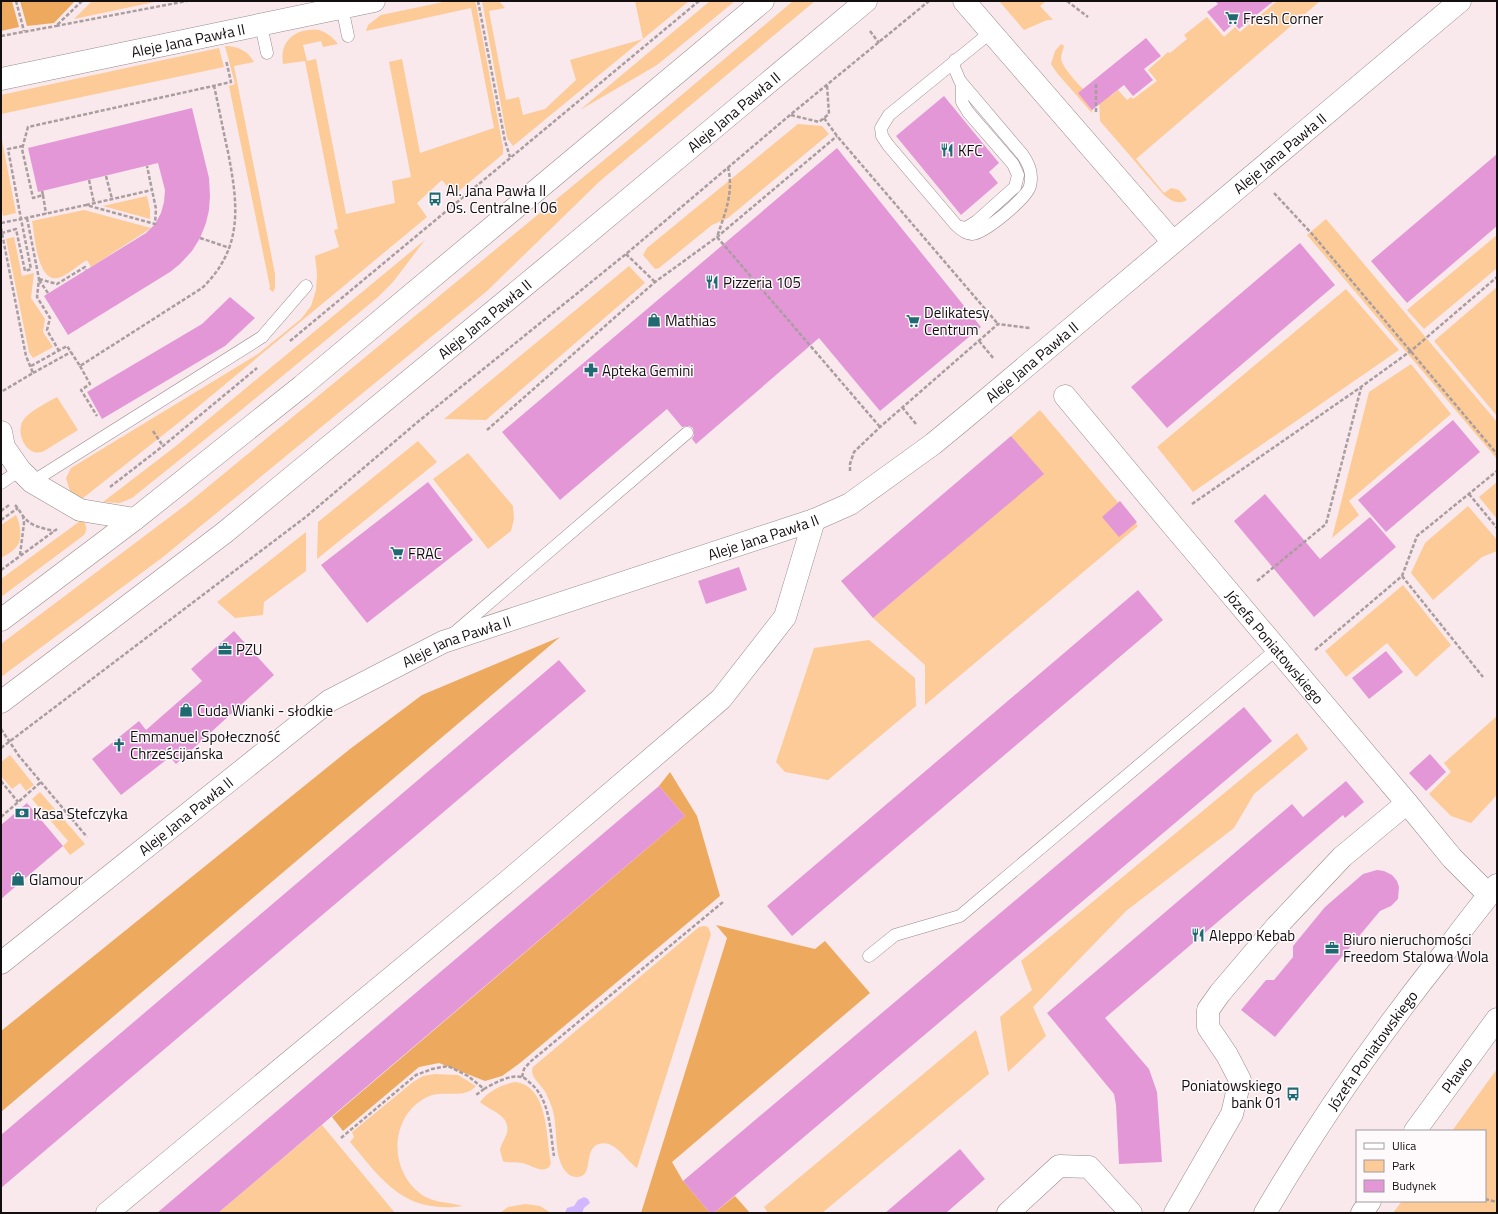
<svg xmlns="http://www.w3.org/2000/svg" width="1498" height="1214" viewBox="0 0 1498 1214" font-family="'Titillium Web',sans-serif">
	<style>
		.green { fill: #fccb97 }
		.forest { fill: #edaa5e }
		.water { fill: #d1b8fd }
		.building { fill: #e397d7 }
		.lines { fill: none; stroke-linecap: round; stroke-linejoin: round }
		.lane-casing { stroke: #97898c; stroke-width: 13 }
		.street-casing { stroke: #97898c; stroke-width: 23 }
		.secondary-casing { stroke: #97898c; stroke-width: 23 }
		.path { stroke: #a99d9f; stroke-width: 2.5; stroke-dasharray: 4 2; stroke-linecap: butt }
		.lane { stroke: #fff; stroke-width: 12 }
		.street { stroke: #fff; stroke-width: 22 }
		.secondary { stroke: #fff; stroke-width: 22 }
		.labels { text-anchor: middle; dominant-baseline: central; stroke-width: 3; stroke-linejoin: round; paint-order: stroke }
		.poi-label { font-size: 15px; fill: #130e0f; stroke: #fefafb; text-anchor: start }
		.street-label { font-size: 15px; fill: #130e0f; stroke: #fefafb }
	</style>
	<rect width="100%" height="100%" fill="#f9e9ec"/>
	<!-- green -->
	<path class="green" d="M92,1H159L74,19Z
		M448,1H475L476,4L503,147V154L454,195L442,180L417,203L427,217L182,420L83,498L71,494L66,478L71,468L258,354L301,319L311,306L316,290L317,274L315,256L339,247L334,230L338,229L305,61L283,64C280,45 290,32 309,30C314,29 319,29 324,32C330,35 334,39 338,44L323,47L321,41L303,45L307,61L316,59L346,214L395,203L392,181L411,177L389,62L402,59L420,153L494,128L471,8L366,31L368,25L381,15Z
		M482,1H499L505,8L489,11L506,100L519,97L523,115L545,109L576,80L570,60L643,39L635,1H689L513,146L507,138Z
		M710,1H735L657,65L580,110Z
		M793,1H815L600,181L487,291L163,557L1,677V644L187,504L317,397L627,141Z
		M999,1H1046L1040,6L1053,20H1047L1024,30Z
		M1277,1H1320L1136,159L1164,193L1171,188L1179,190L1187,200C1178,205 1171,201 1164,195L1100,121L1099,98L1112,95L1118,90L1127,100L1131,97L1133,99L1157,81L1148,70L1168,52L1170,53L1187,39L1184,35L1207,17L1224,37L1235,27L1240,32Z
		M1061,44L1064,46C1063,50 1061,54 1061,59C1063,69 1083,90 1091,96L1092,113L1057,73L1051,64L1055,51Z
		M225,46C238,46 248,51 254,62L234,66L275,274V288L273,292L269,289L270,287L229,86L235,84Z
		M219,48L224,67L1,114V95Z
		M798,124L822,126L829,134L728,218L712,225L659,268L655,269L643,255L647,248Z
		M1,140H2L16,213L3,216L1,205Z
		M147,196L150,210V219L103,206Z
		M84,210L151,228L91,267L87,260C78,265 69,274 61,277C37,287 35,235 32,221Z
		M1326,219L1497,422V459L1307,235Z
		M1497,235V268L1424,329L1407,310Z
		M14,237L22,276L34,273L31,298L45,319L43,332L53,347L33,358L29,352L6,239Z
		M425,240L393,282L378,297L234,416L132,498L120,503L103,502L176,446Z
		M629,266L645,283L486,420L444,419Z
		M1497,287V416L1434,341Z
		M1346,289L1399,350L1193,492L1157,447Z
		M1411,364L1451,414L1349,501L1359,515L1332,538L1369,392Z
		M57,397L78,430L44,451C27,459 14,432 24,419C30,411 48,402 57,397Z
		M1040,410L1138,526L925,705V665L873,618L1043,474L1011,436Z
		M418,441L437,462L317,559L318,522Z
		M468,453L513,506L514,519L511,531L488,549L433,479Z
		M1497,482V519L1479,497Z
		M1468,506L1497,540V551L1482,557L1433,600L1411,573L1425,543Z
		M16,515C20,523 23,538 17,546C14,551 6,555 1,558V525Z
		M80,521L84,522C87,527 87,530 84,535L1,597V579Z
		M306,532V571L264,602L263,615L235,618L217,602Z
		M1403,585L1451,645L1416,677L1387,643L1346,677L1325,651Z
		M869,640L915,678L916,706L828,780L785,772L776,762L814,648Z
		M1497,716V795L1471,823L1451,816L1429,794L1451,772L1444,763Z
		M1297,733L1308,749L1254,794L1234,828L1126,911L1033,1007L1046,1036L1008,1072L1000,1017L1032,990L1021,961Z
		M10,755L34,785L26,791L20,783L12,789L1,776V762Z
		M40,792L85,844L70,855L63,846L68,841L32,799Z
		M704,926L708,927L711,934L637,1168C626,1161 615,1139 599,1144C581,1149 597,1183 571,1176C553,1164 558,1135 554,1116C553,1108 549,1100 546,1093C541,1084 529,1077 533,1067L699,927Z
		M976,1030L989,1074L822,1213H768L764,1207Z
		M1497,1069V1213H1393L1402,1201H1485V1131H1452Z
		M435,1074L458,1075L476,1086C464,1100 443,1089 427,1097C389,1116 388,1171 422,1195C434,1203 449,1202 463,1206C404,1214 383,1181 350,1142L354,1137L352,1132L413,1082L423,1076Z
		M515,1082C549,1086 546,1138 551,1163C546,1177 530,1164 522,1163C515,1161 509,1164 503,1161L500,1150C501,1144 505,1139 507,1133C511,1115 490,1111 480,1102C490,1090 501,1085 515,1082Z
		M322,1125L395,1213H218Z
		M525,1204L540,1206L551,1213H500L508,1207Z"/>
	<!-- forest -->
	<path class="forest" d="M1,1H12L19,27L1,31Z
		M20,1H75L54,23L27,26Z
		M560,637L1,1112V1031L350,749L422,695Z
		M670,772L697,816L720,896L520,1063L502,1076L485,1081L439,1063L419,1067L343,1131L332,1117L685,816L659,786Z
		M716,925L815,949L825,941L870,993L672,1162L683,1181L710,1213H641L727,938Z
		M735,1196L750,1213H714Z"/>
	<!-- water -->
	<path class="water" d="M584,1197L588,1199L590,1203L584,1208L582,1213H565L567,1208L574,1206L578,1200Z"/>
	<!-- building -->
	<path class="building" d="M1215,1H1274L1239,29L1234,23L1224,32L1207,12L1218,4Z
		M1146,38L1161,56L1144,69L1153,80L1133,96L1124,85L1092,110L1078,93Z
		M944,96L999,163L989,172L998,183L961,215L896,136Z
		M192,108L209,178L210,196L209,210L206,223L200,238L192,251L180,264L170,272L68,335L44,296L146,233L155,224L161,213L164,202L165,190L158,163L38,192L28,148Z
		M837,148L981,327L880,411L819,338L696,444L692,439L694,435L693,428L689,426L682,427L667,409L560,500L502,432Z
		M1497,154V226L1407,303L1371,261Z
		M1300,243L1335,285L1167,428L1131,387Z
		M230,297L255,318L225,346L102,419L87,392L202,324Z
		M1453,420L1480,452L1386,532L1358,500Z
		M1011,436L1044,474L873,618L841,581Z
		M428,482L473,540L367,623L321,565Z
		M1265,494L1320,559L1370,517L1396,547L1314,617L1234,521Z
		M1120,501L1137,522L1119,537L1102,517Z
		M739,567L747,590L706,604L698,581Z
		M1138,590L1163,620L792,936L767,906Z
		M234,631L274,675L176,764L170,757L121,795L92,759L139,721L146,730L202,681L191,669Z
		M1386,651L1403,672L1369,699L1352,678Z
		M559,660L586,691L1,1188V1135Z
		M1244,707L1272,741L714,1213H710L683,1181Z
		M1430,754L1446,772L1426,791L1409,773Z
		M1346,781L1364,802L1345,818L1343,815L1105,1018L1149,1069L1157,1092L1162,1162L1119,1164L1116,1105L1114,1094L1047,1013L1292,804L1303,817Z
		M659,786L685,816L218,1213H157Z
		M27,803L63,846L1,899V825Z
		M1377,870L1384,871L1392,875L1397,881L1399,887L1398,899L1391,906L1380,911L1275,1037L1241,1010L1266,980H1274L1293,957V946L1325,907L1363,874Z
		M960,1149L985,1179L946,1213H885Z"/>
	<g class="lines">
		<!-- lane casing -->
		<g class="lane-casing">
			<path id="lane" d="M342,7L348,36
				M261,25L267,53
				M955,60L954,67L960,81L1022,154C1029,164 1033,173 1030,186C1027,198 985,233 972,234C966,234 961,230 956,225L888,145L882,136L881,128L889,115L991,32
				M957,226L966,228L977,221L1015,187L1018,175L1013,164L968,112L962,102V84
				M32,482L262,337L306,286
				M1,483L20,470
				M453,634L687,433
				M869,956L895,935L960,916L1277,649"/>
		</g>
		<!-- street casing -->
		<g class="street-casing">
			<g id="street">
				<path d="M964,1L1173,242"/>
				<path id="s1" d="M1,79L374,1"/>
				<path id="s2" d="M1065,396L1169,521L1407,803L1452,858L1489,895"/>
				<path d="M1,432L4,447L20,470L32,482L80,510L135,519"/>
				<path id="s3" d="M1,963L329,701L443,642L814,520L850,504L933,444L967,416L1460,1"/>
				<path id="s4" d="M1415,1131L1497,1019"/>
				<path d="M107,1213L508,881L721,699L785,617L814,520"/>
				<path d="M1008,1213L1059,1166L1089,1167L1131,1213"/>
				<path d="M1175,1213L1232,1114L1240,1080L1227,1055L1208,1027V1010L1220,993L1277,926L1342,857L1407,803"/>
				<path d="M1362,1213L1370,1201"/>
			</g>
		</g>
		<!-- secondary casing -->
		<g class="secondary-casing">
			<g id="secondary">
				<path d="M1,620L135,519L302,386L763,1"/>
				<path id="s5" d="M1,702L224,533L546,268L866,1"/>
				<path id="s6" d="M1265,1213C1318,1122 1379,1035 1445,952C1462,929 1479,907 1497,885"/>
			</g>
		</g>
		<!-- path -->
		<path class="path" d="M16,1L24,31
			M82,1L56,26L187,1
			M478,1L505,141L510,157
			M1067,1L1088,17
			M870,31L879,43
			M1,36L56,26
			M1096,84V112
			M791,115L819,122L829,114L827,85
			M824,118L837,136L998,324
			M23,146L8,149L21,219L86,205L155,224L156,209L152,190
			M728,167C734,193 725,213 717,237L880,427
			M106,176L112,199
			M89,180L94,203
			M42,191L43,195L33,198L22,149L28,127L231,82L226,60
			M1274,193L1313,235L1497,454
			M43,195L46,214
			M86,205L152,190L147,166
			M27,218L39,279L37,297L50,318L47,330L59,351
			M1,223L21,219L31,269L25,271L16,229L2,233
			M1,228L26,356L33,373L1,392
			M200,238L230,248
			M626,254L655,282
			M39,279L57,284L85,267L86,270
			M39,280L48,293
			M290,341L699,1
			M979,341L994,359
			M31,366L67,346L80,366L202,288C244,248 238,204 228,152C223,130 219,108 214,86
			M80,366L90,384L81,390L97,416
			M33,373L71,352
			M902,407L916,424
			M487,430L655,282L717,237L837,136
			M153,431L163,446
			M850,471V464L854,452L880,427L998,324L1030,328
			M110,487L163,446L257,368
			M1469,494L1497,528
			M1192,504L1361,387L1412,350L1497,277
			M15,505C18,508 20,512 23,516C30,526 42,528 54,531
			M1,511L9,505
			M1,520L18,508
			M20,555L24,523L23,517
			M1,570L57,529
			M1402,576L1483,677
			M1257,581L1326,524L1361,388
			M1315,650L1402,576L1417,536L1497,471
			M1,729L19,756L87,837
			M1,748L307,516L420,420L626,254L790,115L929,1
			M1,781L18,802
			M1,817L41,782
			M522,1077L524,1069L530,1062L723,902
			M484,1089C493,1084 510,1074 521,1077C524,1077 527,1080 529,1082C551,1099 550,1132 554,1156
			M341,1138L416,1075L432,1069L448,1066L468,1076L484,1089L476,1095
			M1485,1199L1497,1202"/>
		<!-- lane -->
		<use href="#lane" class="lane"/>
		<!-- street -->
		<use href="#street" class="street"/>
		<!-- secondary -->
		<use href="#secondary" class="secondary"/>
	</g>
	<!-- icons -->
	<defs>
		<g id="supermarket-bare" transform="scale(1.08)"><path d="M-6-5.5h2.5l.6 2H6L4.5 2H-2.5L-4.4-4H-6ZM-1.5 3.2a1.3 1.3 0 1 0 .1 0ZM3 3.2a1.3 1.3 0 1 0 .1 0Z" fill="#1f6a72" stroke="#fefafb" stroke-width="2.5" paint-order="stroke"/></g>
		<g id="restaurant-bare" transform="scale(1.08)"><path d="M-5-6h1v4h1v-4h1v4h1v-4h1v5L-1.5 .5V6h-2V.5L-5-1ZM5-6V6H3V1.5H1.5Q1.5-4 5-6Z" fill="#1f6a72" stroke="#fefafb" stroke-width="2.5" paint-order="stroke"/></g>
		<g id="bus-bare" transform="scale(1.08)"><path d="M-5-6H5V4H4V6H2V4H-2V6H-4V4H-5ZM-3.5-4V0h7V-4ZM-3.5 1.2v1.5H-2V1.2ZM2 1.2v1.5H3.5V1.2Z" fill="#1f6a72" stroke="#fefafb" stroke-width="2.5" paint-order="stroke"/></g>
		<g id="shop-bare" transform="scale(1.08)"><path d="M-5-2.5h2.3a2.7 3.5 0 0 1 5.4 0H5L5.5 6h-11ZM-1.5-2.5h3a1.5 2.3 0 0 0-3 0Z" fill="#1f6a72" stroke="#fefafb" stroke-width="2.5" paint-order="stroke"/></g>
		<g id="pharmacy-bare" transform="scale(1.08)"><path d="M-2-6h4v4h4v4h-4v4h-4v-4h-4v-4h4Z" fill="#1f6a72" stroke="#fefafb" stroke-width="2.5" paint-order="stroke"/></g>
		<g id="office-bare" transform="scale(1.08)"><path d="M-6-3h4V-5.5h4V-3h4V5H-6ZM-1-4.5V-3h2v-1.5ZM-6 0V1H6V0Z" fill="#1f6a72" stroke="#fefafb" stroke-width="2.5" paint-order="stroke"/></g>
		<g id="church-bare" transform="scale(1.08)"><path d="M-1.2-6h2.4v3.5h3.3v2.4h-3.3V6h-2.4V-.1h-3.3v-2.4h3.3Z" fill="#1f6a72" stroke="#fefafb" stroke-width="2.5" paint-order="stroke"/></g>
		<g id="bank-bare" transform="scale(1.08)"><path d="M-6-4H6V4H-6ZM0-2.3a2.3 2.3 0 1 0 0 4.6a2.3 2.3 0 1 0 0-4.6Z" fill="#1f6a72" stroke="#fefafb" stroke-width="2.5" paint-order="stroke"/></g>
	</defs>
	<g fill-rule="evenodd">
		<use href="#supermarket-bare" x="1232" y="18"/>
		<use href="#restaurant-bare" x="947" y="150"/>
		<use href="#bus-bare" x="435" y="199"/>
		<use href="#restaurant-bare" x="712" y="282"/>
		<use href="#shop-bare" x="654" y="320"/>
		<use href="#supermarket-bare" x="913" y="321"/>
		<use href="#pharmacy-bare" x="591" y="370"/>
		<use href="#supermarket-bare" x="397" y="553"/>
		<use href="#office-bare" x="225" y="649"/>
		<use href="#shop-bare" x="186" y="710"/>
		<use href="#church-bare" x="119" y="745"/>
		<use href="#bank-bare" x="22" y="813"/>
		<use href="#shop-bare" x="18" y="879"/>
		<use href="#restaurant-bare" x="1198" y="935"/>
		<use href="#office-bare" x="1332" y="948"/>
		<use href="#bus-bare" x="1293" y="1094"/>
	</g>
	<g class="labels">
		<!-- poi labels -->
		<g class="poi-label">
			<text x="1243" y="18">Fresh Corner</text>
			<text x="958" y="150">KFC</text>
			<text x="446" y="190">Al. Jana Pawła II<tspan x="446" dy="17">Os. Centralne I 06</tspan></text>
			<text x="723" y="282">Pizzeria 105</text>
			<text x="924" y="312">Delikatesy<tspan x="924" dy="17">Centrum</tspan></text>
			<text x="665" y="320">Mathias</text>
			<text x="602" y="370">Apteka Gemini</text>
			<text x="408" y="553">FRAC</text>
			<text x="236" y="649">PZU</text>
			<text x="197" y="710">Cuda Wianki - słodkie</text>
			<text x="130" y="736">Emmanuel Społeczność<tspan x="130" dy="17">Chrześcijańska</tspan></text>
			<text x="33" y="813">Kasa Stefczyka</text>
			<text x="29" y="879">Glamour</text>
			<text x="1209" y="935">Aleppo Kebab</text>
			<text x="1343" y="939">Biuro nieruchomości<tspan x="1343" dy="17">Freedom Stalowa Wola</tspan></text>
			<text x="1282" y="1085" text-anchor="end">Poniatowskiego<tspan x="1282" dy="17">bank 01</tspan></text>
		</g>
		<!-- street labels -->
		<g class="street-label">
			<text stroke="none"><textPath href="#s1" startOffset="191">Aleje Jana Pawła II</textPath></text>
			<text stroke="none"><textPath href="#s5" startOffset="941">Aleje Jana Pawła II</textPath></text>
			<text stroke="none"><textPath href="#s3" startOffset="1533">Aleje Jana Pawła II</textPath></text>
			<text stroke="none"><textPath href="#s5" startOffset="617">Aleje Jana Pawła II</textPath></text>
			<text stroke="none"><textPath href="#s3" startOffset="1209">Aleje Jana Pawła II</textPath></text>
			<text stroke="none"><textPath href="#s3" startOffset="885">Aleje Jana Pawła II</textPath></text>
			<text stroke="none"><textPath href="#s3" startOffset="561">Aleje Jana Pawła II</textPath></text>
			<text stroke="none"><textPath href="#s2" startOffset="327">Józefa Poniatowskiego</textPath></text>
			<text stroke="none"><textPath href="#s3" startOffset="236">Aleje Jana Pawła II</textPath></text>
			<text stroke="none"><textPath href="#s6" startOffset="195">Józefa Poniatowskiego</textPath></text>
			<text stroke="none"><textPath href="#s4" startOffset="70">Pławo</textPath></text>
		</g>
	</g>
	<!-- border -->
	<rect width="1498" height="1214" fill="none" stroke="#130e0f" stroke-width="4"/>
	<!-- legend -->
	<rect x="1356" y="1130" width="130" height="72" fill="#fefafb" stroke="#a09c9d"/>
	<rect x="1364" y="1143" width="20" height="6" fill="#ffffff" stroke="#a09c9d"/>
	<text x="1392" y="1150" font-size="12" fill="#130e0f">Ulica</text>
	<rect x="1364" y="1160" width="20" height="12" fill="#fccb97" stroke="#a09c9d"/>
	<text x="1392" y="1170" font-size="12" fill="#130e0f">Park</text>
	<rect x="1364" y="1180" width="20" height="12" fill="#e397d7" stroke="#a09c9d"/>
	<text x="1392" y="1190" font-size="12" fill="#130e0f">Budynek</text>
</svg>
